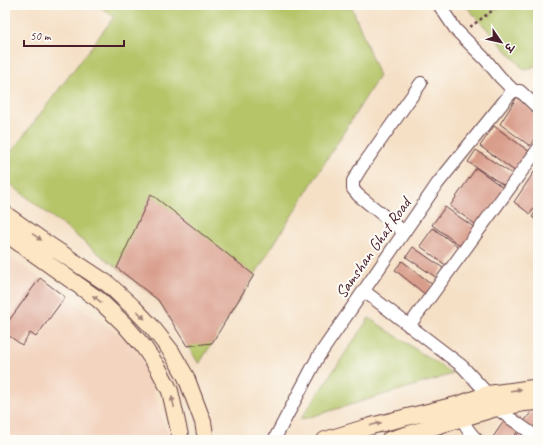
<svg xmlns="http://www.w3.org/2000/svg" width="543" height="445" viewBox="0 0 543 445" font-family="Caveat,'Playpen Sans Deva',sans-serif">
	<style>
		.built { fill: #f3d4bf }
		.green { fill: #b5c568; stroke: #80724a }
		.building { fill: #d99d8b }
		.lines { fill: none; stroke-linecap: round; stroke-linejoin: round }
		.street-casing { stroke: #643c42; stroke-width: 14 }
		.secondary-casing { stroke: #643c42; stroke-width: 18 }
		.path { stroke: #643c42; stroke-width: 2.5; stroke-dasharray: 3 3; stroke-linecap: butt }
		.street { stroke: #fff; stroke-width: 12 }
		.secondary { stroke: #fce6c4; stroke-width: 16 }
		.oneway { fill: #a38278 }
		.labels { text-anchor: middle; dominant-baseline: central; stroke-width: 4; stroke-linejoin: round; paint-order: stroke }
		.street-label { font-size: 17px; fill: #4a1f2b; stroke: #fdfcf7 }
	</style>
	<rect width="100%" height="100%" fill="#fdfcf7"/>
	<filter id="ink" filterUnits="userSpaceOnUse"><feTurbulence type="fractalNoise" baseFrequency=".025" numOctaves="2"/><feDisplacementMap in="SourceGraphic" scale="8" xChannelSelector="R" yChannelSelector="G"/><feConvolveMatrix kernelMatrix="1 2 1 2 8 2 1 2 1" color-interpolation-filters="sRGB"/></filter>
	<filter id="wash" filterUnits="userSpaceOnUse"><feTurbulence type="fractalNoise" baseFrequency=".012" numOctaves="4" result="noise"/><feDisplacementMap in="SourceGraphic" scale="16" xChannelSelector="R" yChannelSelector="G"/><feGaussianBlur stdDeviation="0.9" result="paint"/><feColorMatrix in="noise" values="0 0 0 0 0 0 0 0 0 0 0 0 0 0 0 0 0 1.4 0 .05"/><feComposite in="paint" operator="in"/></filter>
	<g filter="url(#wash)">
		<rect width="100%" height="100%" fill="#f5e0c6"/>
		<!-- built -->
		<path class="built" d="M5,253L139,349L169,440H5Z"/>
		<!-- green -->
		<path class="green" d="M98,5H351L379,76L199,364L158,300L5,180V160L114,17Z
			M465,5H538V65L524,70Z
			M369,318L453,374L300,420Z"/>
		<g id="blocks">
			<!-- building -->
			<path class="building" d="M517,97L538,116V135L530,146L500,124Z
				M494,126L530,152L516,172L480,146Z
				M476,150L512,174L505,186L468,162Z
				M538,166V203L530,214L514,202Z
				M476,168L505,189L479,227L450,206Z
				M151,194L254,275L212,343L187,346L158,300L117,268Z
				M445,207L478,230L465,249L432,225Z
				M538,208V221L532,217Z
				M433,228L460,248L447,266L420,246Z
				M413,247L443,268L437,278L406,257Z
				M402,261L433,285L426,295L395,270Z
				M40,278L65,297L36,337L30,333L22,345L5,333V326Z
				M535,407L538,409V433L523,423Z
				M504,421L518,430L512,440H491Z
				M521,429L538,440H514Z"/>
		</g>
	</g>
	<g filter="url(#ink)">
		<use href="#blocks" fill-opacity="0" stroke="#643c42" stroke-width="1"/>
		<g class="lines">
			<!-- street casing -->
			<g class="street-casing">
				<path id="street" d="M439,5L456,30L486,60L500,77L514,91
					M404,232L358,195L353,189V181L361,168L421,83
					M364,291L462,366L488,394
					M409,326L538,149
					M496,408L538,438
					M463,418C464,427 471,434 477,440
					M274,440L318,357L438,183L510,94L514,91H520L538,108"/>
			</g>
			<!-- secondary casing -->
			<g class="secondary-casing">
				<path id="secondary" d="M5,214L46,243L108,284L133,307L152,327L171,351L186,377L203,422L206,440
					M5,233L99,300L123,323L143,346L158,368L170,391L181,440
					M325,440L371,426L460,404L488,394L533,388H538
					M389,440L493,409L525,403L538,402"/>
			</g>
			<!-- path -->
			<path class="path" d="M470,27L500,5"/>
			<!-- street -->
			<use href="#street" class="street"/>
			<!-- secondary -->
			<use href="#secondary" class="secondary"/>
		</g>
		<!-- one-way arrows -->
		<defs><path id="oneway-solid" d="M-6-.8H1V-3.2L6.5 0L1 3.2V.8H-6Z"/></defs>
		<g class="oneway">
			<use href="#oneway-solid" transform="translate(37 237) rotate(35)"/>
			<use href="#oneway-solid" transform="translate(97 299) rotate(-141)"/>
			<use href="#oneway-solid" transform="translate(141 315) rotate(47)"/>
			<use href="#oneway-solid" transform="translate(516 390) rotate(-8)"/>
			<use href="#oneway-solid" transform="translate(173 402) rotate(-103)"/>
			<use href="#oneway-solid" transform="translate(376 424) rotate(-14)"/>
		</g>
	</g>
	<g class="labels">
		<!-- street labels -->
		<g class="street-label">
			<text transform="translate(373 248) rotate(-55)">Samshan Ghat Road</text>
		</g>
	</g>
	<!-- margin -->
	<rect width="543" height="445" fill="none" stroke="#fdfcf7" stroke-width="20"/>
	<!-- north arrow -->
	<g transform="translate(501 42) rotate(124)" stroke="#fdfcf7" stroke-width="3" paint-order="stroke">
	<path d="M0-3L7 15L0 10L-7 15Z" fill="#4a1f2b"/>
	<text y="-6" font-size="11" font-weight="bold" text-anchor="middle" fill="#4a1f2b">उ</text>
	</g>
	<!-- scale -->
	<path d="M24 40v6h100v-6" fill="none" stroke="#4a1f2b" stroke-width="2"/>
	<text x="30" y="40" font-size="12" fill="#4a1f2b" stroke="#fdfcf7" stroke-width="3" paint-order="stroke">50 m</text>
</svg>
